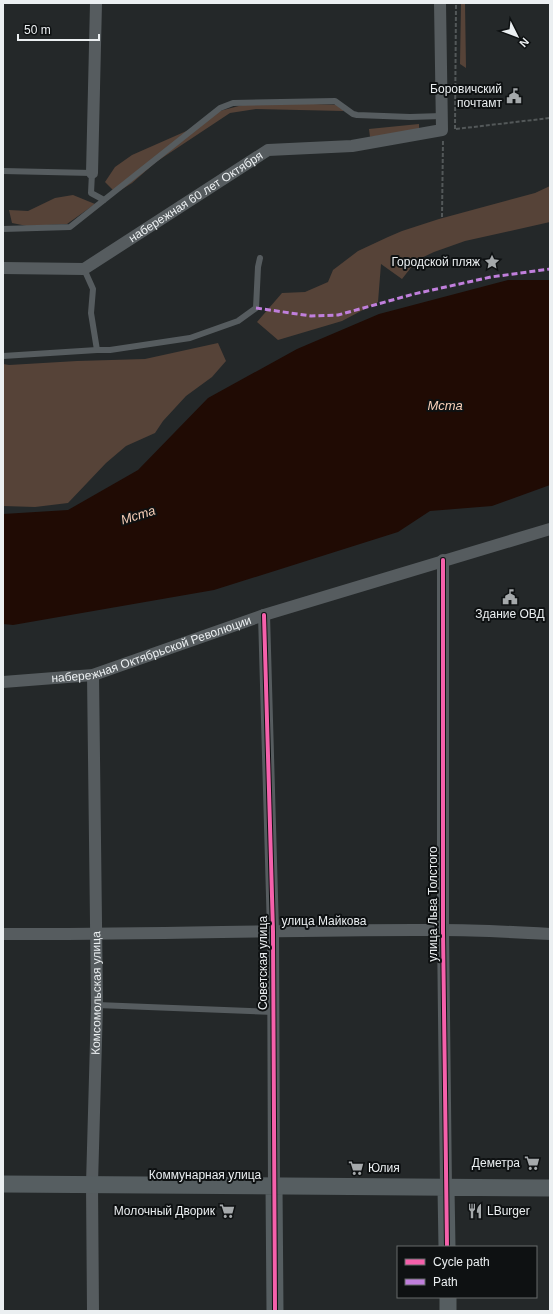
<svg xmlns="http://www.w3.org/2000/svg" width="553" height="1314" viewBox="0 0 553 1314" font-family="Helvetica,sans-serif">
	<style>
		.green { fill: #564338 }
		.water { fill: #200b04 }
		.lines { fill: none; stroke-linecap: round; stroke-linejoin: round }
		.path { stroke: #535859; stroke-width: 2; stroke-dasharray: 4 2; stroke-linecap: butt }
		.lane { stroke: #565c5f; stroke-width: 6 }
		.street { stroke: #565c5f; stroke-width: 12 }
		.secondary { stroke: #565e61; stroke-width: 17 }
		.quiet { stroke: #c07fdc; stroke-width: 3; stroke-dasharray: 6 3; stroke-linecap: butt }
		.cycleway-casing { stroke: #0e1112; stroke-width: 6 }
		.cycleway { stroke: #f560ab; stroke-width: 4 }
		.labels { text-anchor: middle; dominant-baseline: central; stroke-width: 4; stroke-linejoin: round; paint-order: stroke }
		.poi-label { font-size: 12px; fill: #ebeff1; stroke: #0e1112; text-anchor: end }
		.street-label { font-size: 12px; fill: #ebeff1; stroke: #0e1112 }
		.water-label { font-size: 13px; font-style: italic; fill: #f9d1ba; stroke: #0e1112 }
	</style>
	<rect width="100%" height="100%" fill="#242829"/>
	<!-- green -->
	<path class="green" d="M461,3H465L466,68L460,64Z
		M254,102L344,105L343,111L256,109L230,113L156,162L132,183L116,193L105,182L115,167L132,155L191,129L212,113Z
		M419,124V130L370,137L369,129Z
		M550,186V222L465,241L434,252L417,260L402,279L381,264L378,302L342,321L278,340L257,322L282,293L305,292L328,282L333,270L358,251L388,237L402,231L439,219L535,193Z
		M73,195L95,204L67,224L27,226L12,223L9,210L28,211L55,198Z
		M218,343L226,361L212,377L186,396L163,421L155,433L126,446L106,463L68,503L35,507L3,506V364L9,365L77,361L145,359Z"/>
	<!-- water -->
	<path class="water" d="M508,280H550V485L492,506L430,511L398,532L214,590L13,625L3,624V514L68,510L138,470L208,398L297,349L379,314Z"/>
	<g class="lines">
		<!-- path -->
		<path class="path" d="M455,129L456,3
			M456,129L550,118
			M442,217L443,140"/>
		<!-- lane -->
		<path class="lane" d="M3,171L92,173L91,193L104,200
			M3,229L70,227L220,108L233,103L335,101L353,114L357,115L410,117L442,116
			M84,269L93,289L91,313L97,350H110L190,338L238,321L256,308L258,267L260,258
			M3,356L97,350
			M97,1005L273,1012"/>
		<!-- street -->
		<g class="street">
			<path d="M92,173L96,3"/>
			<path id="s1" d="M3,268L84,269L268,150L352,146L442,130L440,3"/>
			<path d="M443,560V930L446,1188"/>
			<path d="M264,615L273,931L274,1186"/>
			<path id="s2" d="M3,682L93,675L264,615L550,529"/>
			<path d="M3,934C149,935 295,929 441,930C477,930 514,932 550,934"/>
			<path id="s3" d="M93,1311L92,1184L97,1005L93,675"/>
		</g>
		<!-- secondary -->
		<path class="secondary" d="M3,1184L550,1188
			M274,1186L275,1311
			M446,1188L447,1247
			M448,1297V1311"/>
		<!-- quiet -->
		<path class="quiet" d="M256,308L311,316L338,315L414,294L491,277L550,269"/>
		<!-- cycleway casing -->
		<g class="cycleway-casing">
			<path id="cycleway" d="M443,560V930L447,1247
				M264,615L273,931L275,1311"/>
		</g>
		<!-- cycleway -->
		<use href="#cycleway" class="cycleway"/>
	</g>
	<!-- icons -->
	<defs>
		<g id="civic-bare" transform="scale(1.2)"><path d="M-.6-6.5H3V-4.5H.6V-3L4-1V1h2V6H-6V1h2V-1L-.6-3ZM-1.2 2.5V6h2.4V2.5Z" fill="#a5a9ab" stroke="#0e1112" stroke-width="2.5" paint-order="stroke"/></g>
		<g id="sight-bare" transform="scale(1.2)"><path d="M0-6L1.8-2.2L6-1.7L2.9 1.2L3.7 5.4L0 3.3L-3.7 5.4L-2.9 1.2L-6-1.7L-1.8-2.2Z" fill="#a5a9ab" stroke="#0e1112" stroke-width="2.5" paint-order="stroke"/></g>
		<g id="supermarket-bare" transform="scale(1.2)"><path d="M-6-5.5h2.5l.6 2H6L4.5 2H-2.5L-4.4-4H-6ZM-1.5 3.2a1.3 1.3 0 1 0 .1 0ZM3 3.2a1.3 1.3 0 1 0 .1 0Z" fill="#a5a9ab" stroke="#0e1112" stroke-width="2.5" paint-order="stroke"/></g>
		<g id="restaurant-bare" transform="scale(1.2)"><path d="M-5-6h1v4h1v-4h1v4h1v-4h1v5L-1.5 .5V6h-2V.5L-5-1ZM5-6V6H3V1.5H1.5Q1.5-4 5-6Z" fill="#a5a9ab" stroke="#0e1112" stroke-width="2.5" paint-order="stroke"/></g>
	</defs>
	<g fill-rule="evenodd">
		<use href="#civic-bare" x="514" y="96"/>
		<use href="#sight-bare" x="492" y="262"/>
		<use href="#civic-bare" x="510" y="597"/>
		<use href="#supermarket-bare" x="532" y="1163"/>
		<use href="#supermarket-bare" x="356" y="1168"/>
		<use href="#supermarket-bare" x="227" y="1211"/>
		<use href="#restaurant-bare" x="475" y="1211"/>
	</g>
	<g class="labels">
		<!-- poi labels -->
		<g class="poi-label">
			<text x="502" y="89">Боровичский<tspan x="502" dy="14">почтамт</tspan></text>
			<text x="480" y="262">Городской пляж</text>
			<text x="510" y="614" text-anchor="middle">Здание ОВД</text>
			<text x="520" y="1163">Деметра</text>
			<text x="368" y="1168" text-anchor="start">Юлия</text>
			<text x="215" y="1211">Молочный Дворик</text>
			<text x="487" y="1211" text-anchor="start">LBurger</text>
		</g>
		<!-- street labels -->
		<g class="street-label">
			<text stroke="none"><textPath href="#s1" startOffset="214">набережная 60 лет Октября</textPath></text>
			<text stroke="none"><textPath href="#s2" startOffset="153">набережная Октябрьской Революции</textPath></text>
			<text transform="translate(433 904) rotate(-90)">улица Льва Толстого</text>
			<text x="324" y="921">улица Майкова</text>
			<text transform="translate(263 963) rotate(-90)">Советская улица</text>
			<text stroke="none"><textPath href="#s3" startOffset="318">Комсомольская улица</textPath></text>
			<text x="205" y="1175">Коммунарная улица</text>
		</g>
		<!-- water labels -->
		<g class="water-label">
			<text x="445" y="405">Мста</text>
			<text transform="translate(138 515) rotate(-17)">Мста</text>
		</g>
	</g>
	<!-- border -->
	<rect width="553" height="1314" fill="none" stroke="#ebeff1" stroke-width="8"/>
	<!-- legend -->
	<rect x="397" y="1246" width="140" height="52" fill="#0e1112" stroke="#666a6b"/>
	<rect x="405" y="1259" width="20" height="6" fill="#f560ab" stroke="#666a6b"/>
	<text x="433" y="1266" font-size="12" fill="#ebeff1">Cycle path</text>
	<rect x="405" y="1279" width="20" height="6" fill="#c07fdc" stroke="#666a6b"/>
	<text x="433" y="1286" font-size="12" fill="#ebeff1">Path</text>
	<!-- north arrow -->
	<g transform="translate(517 36) rotate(132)" stroke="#0e1112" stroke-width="3" paint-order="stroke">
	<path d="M0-3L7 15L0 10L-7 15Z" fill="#ebeff1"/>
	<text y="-6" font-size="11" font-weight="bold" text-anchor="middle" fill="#ebeff1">N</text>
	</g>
	<!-- scale -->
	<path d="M18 34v6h81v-6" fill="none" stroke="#ebeff1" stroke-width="2"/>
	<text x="24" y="34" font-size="12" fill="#ebeff1" stroke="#0e1112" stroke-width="3" paint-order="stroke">50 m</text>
</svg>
